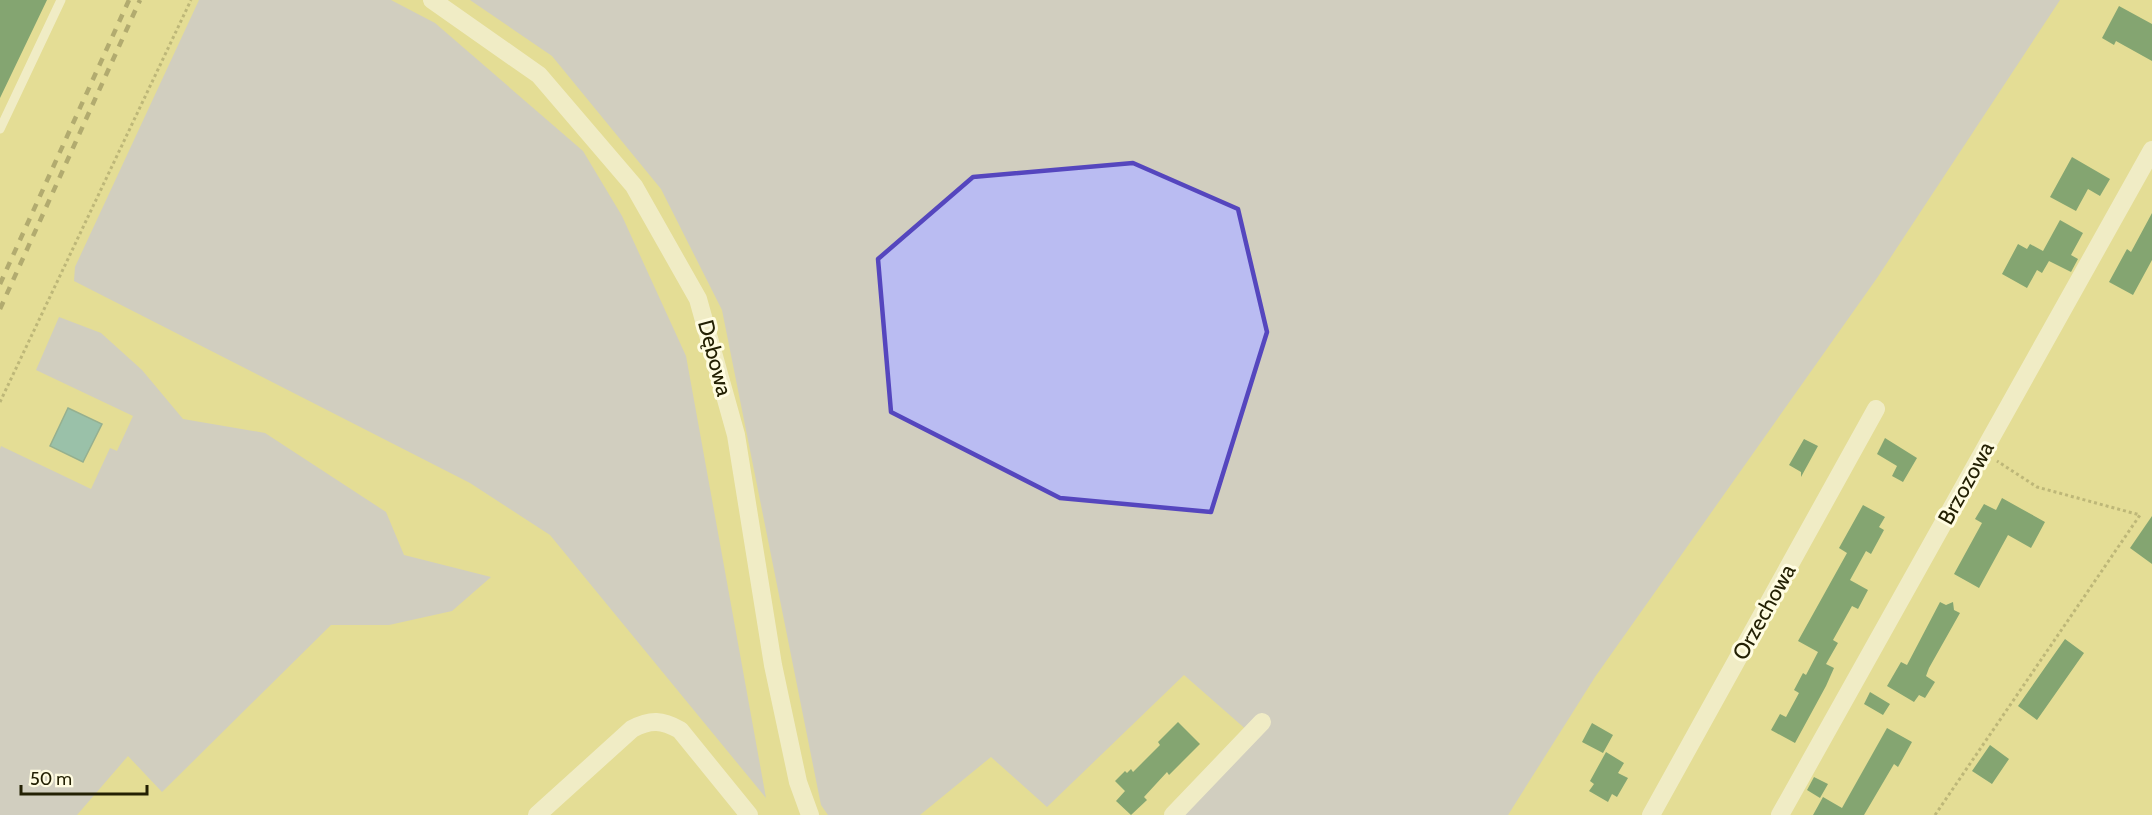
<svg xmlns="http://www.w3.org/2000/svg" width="2152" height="815" viewBox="0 0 2152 815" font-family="Cabin,sans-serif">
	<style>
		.green { fill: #babcf2 }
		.water { fill: #40a1c1; stroke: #377a88; stroke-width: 1.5 }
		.building { fill: #106345 }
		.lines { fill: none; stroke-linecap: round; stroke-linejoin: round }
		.path { stroke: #8f8a55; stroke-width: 3; stroke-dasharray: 3 3; stroke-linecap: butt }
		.service { stroke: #fff; stroke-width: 9 }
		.minor { stroke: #fff; stroke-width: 18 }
		.rail { stroke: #757041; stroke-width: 4.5; stroke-dasharray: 8 8; stroke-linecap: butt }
		.marked { fill: none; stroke: #5546be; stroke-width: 4.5; stroke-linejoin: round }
		.labels { text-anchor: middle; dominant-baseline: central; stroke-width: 6; stroke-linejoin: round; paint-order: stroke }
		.street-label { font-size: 22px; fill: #232003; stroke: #fffce1 }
	</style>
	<rect width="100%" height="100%" fill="#e4dd96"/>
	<!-- green -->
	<path class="green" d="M199,0H391L435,23L583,151L622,216L686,356L766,798L550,535L470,483L74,281L75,267Z
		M470,0H2060L1877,278L1595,677L1508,815H1179L1257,739L1184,675L1047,807L991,757L920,815H828L821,805L722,310L661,189L552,56Z
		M59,317L101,333L142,370L183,419L265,433L386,512L404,555L491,577L452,611L389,625H331L162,792L128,756L77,815H0V449L1,446L91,489L110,448L117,451L133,416L36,370Z"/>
	<!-- water -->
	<path class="water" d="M68,408L102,424L83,462L50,446Z"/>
	<!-- building -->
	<path class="building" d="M0,0H47L0,98Z
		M2119,6L2152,24V61L2116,41L2114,45L2102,38Z
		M2072,157L2110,179L2100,196L2088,189L2076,211L2050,197Z
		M2152,213V260L2133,295L2109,282L2127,249L2131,252Z
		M2060,220L2083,233L2071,255L2078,259L2071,272L2049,261L2042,273L2037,270L2027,288L2002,274L2018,244L2027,249L2030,244L2043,251Z
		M1885,438L1917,458L1903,482L1892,476L1897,466L1877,454Z
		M1804,439L1818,446L1801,477V472L1789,465Z
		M2002,498L2045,522L2031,548L2008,535L1979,588L1954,574L1982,523L1975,519L1984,504L1996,510Z
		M1863,505L1885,517L1879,527L1884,530L1871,554L1866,551L1850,580L1868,590L1858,609L1852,606L1833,640L1838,643L1826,664L1834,668L1826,686L1795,743L1771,730L1780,714L1786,717L1799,693L1794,690L1803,673L1806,675L1818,652L1798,641L1847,553L1839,548Z
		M2152,516V564L2130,548Z
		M1940,602L1946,605L1953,602L1954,610L1960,613L1929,668L1926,676L1935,682L1925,698L1919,695L1914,702L1887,686L1901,662L1907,665Z
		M2065,639L2084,653L2037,720L2018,706Z
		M1870,692L1890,704L1883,715L1864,704Z
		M1178,722L1200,744L1169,775L1167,772L1144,797L1147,800L1131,815L1116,801L1125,791L1115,781L1125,771L1127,773L1131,769L1133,772L1160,745L1158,742Z
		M1592,723L1613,735L1603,753L1582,742Z
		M1887,728L1912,742L1898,767L1894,764L1864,815H1813L1823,797L1842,808Z
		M1990,745L2009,759L1992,784L1972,771Z
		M1606,752L1624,763L1618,773L1628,778L1617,797L1612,794L1608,802L1589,791L1594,784L1590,781Z
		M1814,777L1828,784L1820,798L1807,790Z"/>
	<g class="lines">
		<!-- path -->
		<path class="path" d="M0,402L191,0
			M1935,815L2140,515L2037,487L1997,461"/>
		<!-- service -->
		<path class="service" d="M0,129L61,0"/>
		<!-- minor -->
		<path class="minor" d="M432,0L539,75L634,186L698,299L736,435L773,665L798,782L810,815
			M537,815L632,729C651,719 662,720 680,730L749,815
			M1173,815L1262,722
			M1651,815L1876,409
			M1780,815L2152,150"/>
		<!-- rail -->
		<path class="rail" d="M0,284L129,0
			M0,309L140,0"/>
	</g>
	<!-- marked area -->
	<path d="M0 0H2152V815H0ZM1133,163L1238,209L1267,332L1211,512L1060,498L891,412L878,259L973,177Z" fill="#e4dd96" fill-opacity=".55" fill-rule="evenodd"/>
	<path class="marked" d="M1133,163L1238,209L1267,332L1211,512L1060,498L891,412L878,259L973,177Z"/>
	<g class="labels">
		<!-- street labels -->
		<g class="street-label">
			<text transform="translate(715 358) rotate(75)">Dębowa</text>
			<text transform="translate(1966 483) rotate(-61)">Brzozowa</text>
			<text transform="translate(1764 612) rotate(-61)">Orzechowa</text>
		</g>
	</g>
	<!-- scale -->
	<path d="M21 785v9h126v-9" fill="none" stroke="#232003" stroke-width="3"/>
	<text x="30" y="785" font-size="18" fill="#232003" stroke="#fffce1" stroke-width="4.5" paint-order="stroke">50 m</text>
</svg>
